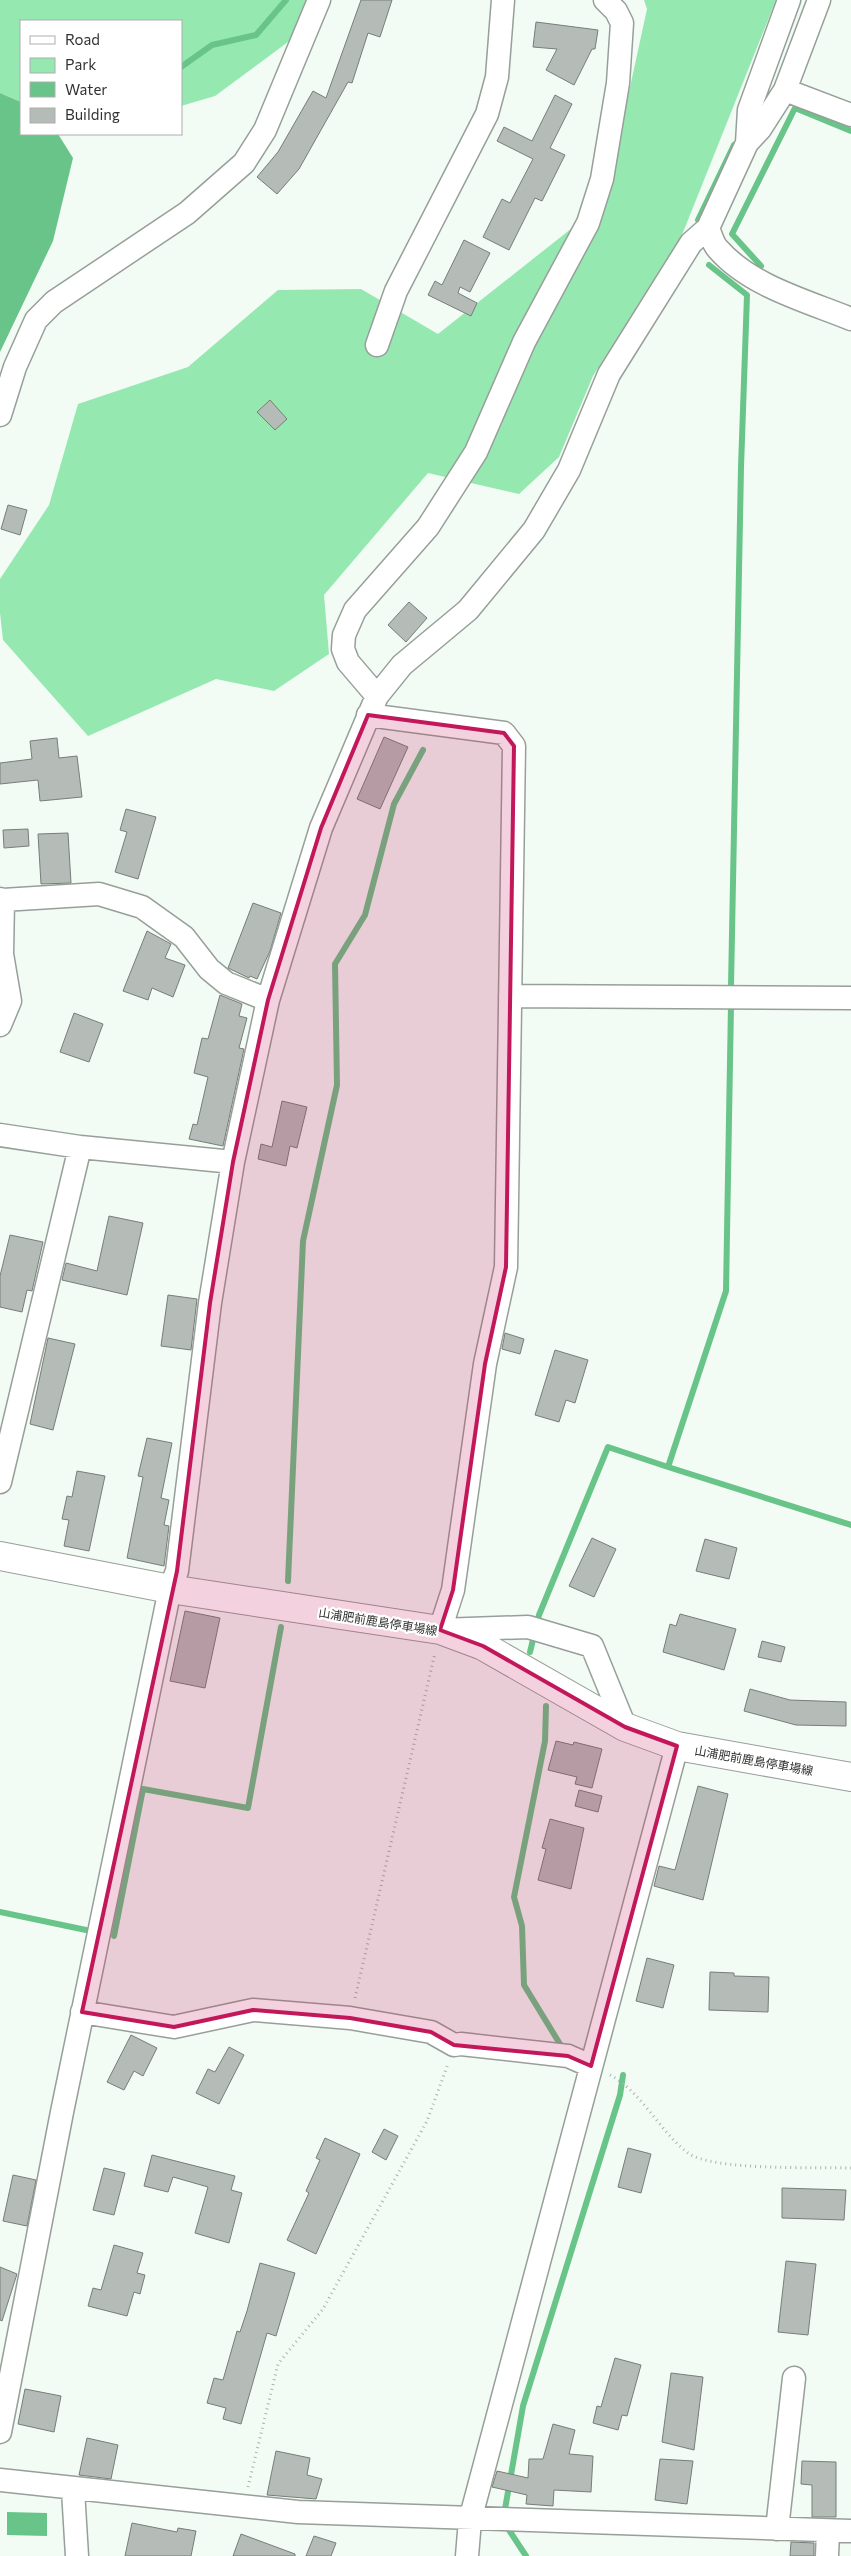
<svg xmlns="http://www.w3.org/2000/svg" width="851" height="2556" viewBox="0 0 851 2556" font-family="Commissioner,'Noto Sans JP',sans-serif">
	<style>
		.green { fill: #95e9b0 }
		.water { fill: #68c488 }
		.lines { fill: none; stroke-linecap: round; stroke-linejoin: round }
		.stream { stroke: #68c488; stroke-width: 6 }
		.building { fill: #b5bcb7; stroke: #777e79 }
		.minor-casing { stroke: #979f99; stroke-width: 25 }
		.secondary-casing { stroke: #979f99; stroke-width: 30 }
		.path { stroke: #acb3ae; stroke-width: 3; stroke-dasharray: 1 4; stroke-linecap: butt }
		.minor { stroke: #fff; stroke-width: 22 }
		.secondary { stroke: #fff; stroke-width: 28 }
		.marked { fill: #c2185b; fill-opacity: 0.2; stroke: #c2185b; stroke-width: 4; stroke-linejoin: round }
		.labels { text-anchor: middle; dominant-baseline: central; stroke-width: 4.5; stroke-linejoin: round; paint-order: stroke }
		.street-label { font-size: 12px; fill: #303330; stroke: #fff }
	</style>
	<rect width="100%" height="100%" fill="#f3fbf5"/>
	<!-- green -->
	<path class="green" d="M0,0H306L292,39L215,96L181,106V21H21V102L0,93Z
		M644,0H776L682,235L593,376L559,457L519,494L428,473L324,595L329,654L274,691L216,679L88,736L3,640L0,613V579L49,505L78,404L188,367L278,290L361,289L438,334L605,202L647,9Z"/>
	<!-- water -->
	<path class="water" d="M0,93L21,102V134H58L73,158L53,241L0,352Z
		M7,2512L47,2513V2536L7,2535Z"/>
	<g class="lines">
		<!-- stream -->
		<path class="stream" d="M181,67L212,45L256,35L286,0
			M698,220L734,145
			M709,265L747,295L741,467L731,986
			M761,266L732,234L795,108L851,131
			M668,1467L851,1525
			M288,1581L303,1241L337,1085L335,964L365,915L394,804L423,750
			M530,1652L539,1615L608,1447L668,1467L726,1291L731,1005
			M546,1706L545,1741L514,1897L522,1926L524,1985L563,2049
			M0,1912L86,1930
			M114,1936L143,1789L248,1808L281,1627
			M505,2509L523,2406L620,2095L623,2075
			M509,2530L526,2556"/>
	</g>
	<!-- building -->
	<path class="building" d="M361,0H392L380,37L368,33L352,83L348,82L299,169L277,194L257,177L278,152L313,91L326,98Z
		M536,22L598,30L595,49H592L574,85L546,70L557,49L533,47Z
		M555,95L572,104L550,148L565,155L542,201L535,198L509,250L483,237L502,199L510,203L533,159L497,141L504,127L532,141Z
		M464,240L490,253L470,292L460,287L458,293L477,303L471,316L428,295L435,281L442,285Z
		M270,400L287,419L275,430L257,412Z
		M8,505L27,510L20,535L1,529Z
		M409,602L427,618L406,642L388,625Z
		M384,737L408,747L380,809L357,799Z
		M57,738L59,758L77,756L82,797L40,801L38,780L0,784V763L32,759L30,741Z
		M126,809L156,817L138,879L115,872L127,832L120,830Z
		M28,829L29,846L4,848L3,830Z
		M68,833L71,883L41,884L38,834Z
		M253,903L281,913L270,951L257,979L250,976L249,978L228,968Z
		M147,931L171,944L165,958L185,965L173,997L152,988L148,1000L123,991Z
		M220,995L242,1004L239,1016L247,1018L239,1048L244,1049L223,1146L189,1139L193,1124L197,1125L208,1077L194,1073L202,1038L208,1039Z
		M74,1013L103,1024L89,1062L60,1052Z
		M282,1101L307,1107L297,1148L290,1146L286,1166L258,1159L261,1144L272,1147Z
		M109,1216L143,1223L127,1295L62,1280L66,1263L97,1271Z
		M10,1235L43,1242L32,1291L27,1290L22,1312L0,1307V1276Z
		M168,1295L197,1299L191,1350L161,1346Z
		M505,1333L524,1339L520,1354L502,1349Z
		M48,1338L75,1344L53,1430L30,1424Z
		M555,1350L588,1360L575,1403L566,1400L559,1422L535,1415Z
		M147,1438L172,1443L161,1498L169,1500L164,1525L169,1526L164,1566L127,1558L143,1477L138,1476Z
		M77,1471L105,1476L89,1551L64,1546L69,1520L62,1519L67,1496L72,1497Z
		M592,1538L616,1549L594,1597L569,1586Z
		M705,1539L737,1548L729,1579L696,1571Z
		M185,1611L220,1618L205,1688L170,1681Z
		M680,1614L736,1629L724,1670L663,1652L670,1624L676,1626Z
		M762,1641L785,1647L781,1662L758,1657Z
		M750,1689L790,1700L846,1702V1726L796,1725L744,1711Z
		M556,1741L573,1745L574,1742L602,1749L592,1788L575,1784L577,1777L548,1770Z
		M698,1786L728,1794L703,1900L654,1886L659,1866L675,1870Z
		M579,1790L602,1796L598,1812L575,1806Z
		M550,1819L584,1828L571,1889L538,1880L546,1849L542,1848Z
		M647,1958L674,1965L663,2008L636,2001Z
		M710,1972L734,1973V1976L769,1977L768,2012L709,2010Z
		M131,2035L157,2048L143,2076L134,2071L124,2090L107,2082Z
		M229,2047L244,2055L219,2104L196,2093L208,2069L215,2072Z
		M384,2129L398,2136L386,2160L372,2152Z
		M325,2138L360,2154L316,2254L287,2240L309,2193L306,2191L320,2160L316,2158Z
		M628,2148L651,2154L641,2193L618,2187Z
		M152,2155L235,2176L231,2190L242,2193L229,2243L195,2233L208,2187L173,2177L168,2192L144,2186Z
		M104,2168L125,2173L114,2215L93,2210Z
		M13,2175L36,2180L27,2226L3,2221Z
		M782,2188L846,2190L844,2220L782,2218Z
		M114,2245L143,2253L137,2273L145,2275L140,2294L134,2292L127,2316L88,2306L93,2288L101,2290Z
		M786,2261L816,2264L808,2335L778,2332Z
		M260,2263L295,2273L276,2336L267,2333L241,2424L223,2419L226,2408L207,2403L214,2378L223,2380L237,2331L240,2332L247,2311Z
		M0,2267L17,2274L2,2321L0,2320Z
		M615,2358L641,2365L627,2416L622,2415L618,2430L593,2423L597,2406L601,2407Z
		M671,2373L703,2377L694,2450L662,2442Z
		M25,2389L61,2396L54,2432L18,2424Z
		M553,2424L575,2430L569,2454L593,2456L591,2492L554,2490L553,2506L526,2504L527,2495L492,2487L497,2471L528,2478L529,2459H543Z
		M87,2438L118,2445L111,2479L79,2475Z
		M276,2451L310,2458L307,2475L322,2479L316,2499L267,2495Z
		M660,2459L693,2461L687,2504L655,2500Z
		M802,2461L836,2462V2517H812V2485L801,2484Z
		M132,2523L177,2532L178,2528L196,2531L191,2556H125Z
		M241,2534L295,2554V2556H233Z
		M314,2536L336,2543L331,2556H306Z
		M791,2542L814,2543V2556H790Z"/>
	<g class="lines">
		<!-- minor casing -->
		<g class="minor-casing">
			<path id="minor" d="M785,90L851,115
				M747,143L749,110L789,0
				M708,228C711,235 713,244 718,249C750,286 807,301 851,319
				M377,345L396,291L487,114L497,77L503,0
				M0,415L15,367L36,320L54,302L187,213L244,163L265,130L319,0
				M377,696L348,662L343,649L344,635L355,610L428,527L476,452L524,342L588,223L602,179L618,83L622,23L616,11L605,0
				M368,715L504,733L514,746L506,1267L485,1364L453,1590L440,1630L528,1627L592,1646L625,1727
				M0,899L3,900L2,954L10,1001L0,1025
				M3,900L99,894L142,907L184,937L209,969L226,983L268,1000
				M510,996L851,998
				M0,1135L80,1147L233,1162
				M0,1482L80,1147
				M82,2012L174,2027L253,2010L350,2018L431,2032L454,2045L461,2044L568,2056L591,2066
				M0,2432L62,2112L170,1589L177,1571L210,1303L233,1162L268,1000L321,828L377,696L402,665L468,610L534,530L569,470L609,374L691,243L708,228L747,143L760,129L785,90L819,0
				M0,2480L298,2512L851,2531
				M73,2490L77,2556
				M777,2529L794,2378
				M467,2556L470,2520L677,1746
				M827,2556L828,2531"/>
		</g>
		<!-- secondary casing -->
		<g class="secondary-casing">
			<path id="secondary" d="M0,1556L170,1589L440,1630L483,1646L625,1727L677,1746L851,1777"/>
		</g>
		<!-- path -->
		<path class="path" d="M355,1998L435,1653
			M610,2075C643,2093 659,2131 688,2153C712,2171 817,2167 851,2168
			M248,2487L278,2364L323,2309L427,2121L448,2064"/>
		<!-- minor -->
		<use href="#minor" class="minor"/>
		<!-- secondary -->
		<use href="#secondary" class="secondary"/>
	</g>
	<!-- marked area -->
	<path class="marked" d="M368,715L504,733L514,746L506,1267L485,1364L453,1590L440,1630L483,1646L625,1727L677,1746L591,2066L568,2056L454,2045L431,2032L350,2018L253,2010L174,2027L82,2012L177,1571L210,1303L233,1162L268,1000L321,828Z"/>
	<g class="labels">
		<!-- street labels -->
		<g class="street-label">
			<text transform="translate(378 1621) rotate(9)">山浦肥前鹿島停車場線</text>
			<text transform="translate(754 1760) rotate(10)">山浦肥前鹿島停車場線</text>
		</g>
	</g>
	<!-- legend -->
	<rect x="20" y="20" width="162" height="115" fill="#ffffff" stroke="#acadac"/>
	<rect x="30" y="36" width="25" height="8" fill="#ffffff" stroke="#acadac"/>
	<text x="65" y="45" font-size="15" fill="#303330">Road</text>
	<rect x="30" y="58" width="25" height="15" fill="#95e9b0" stroke="#acadac"/>
	<text x="65" y="70" font-size="15" fill="#303330">Park</text>
	<rect x="30" y="82" width="25" height="15" fill="#68c488" stroke="#acadac"/>
	<text x="65" y="95" font-size="15" fill="#303330">Water</text>
	<rect x="30" y="108" width="25" height="15" fill="#b5bcb7" stroke="#acadac"/>
	<text x="65" y="120" font-size="15" fill="#303330">Building</text>
</svg>
